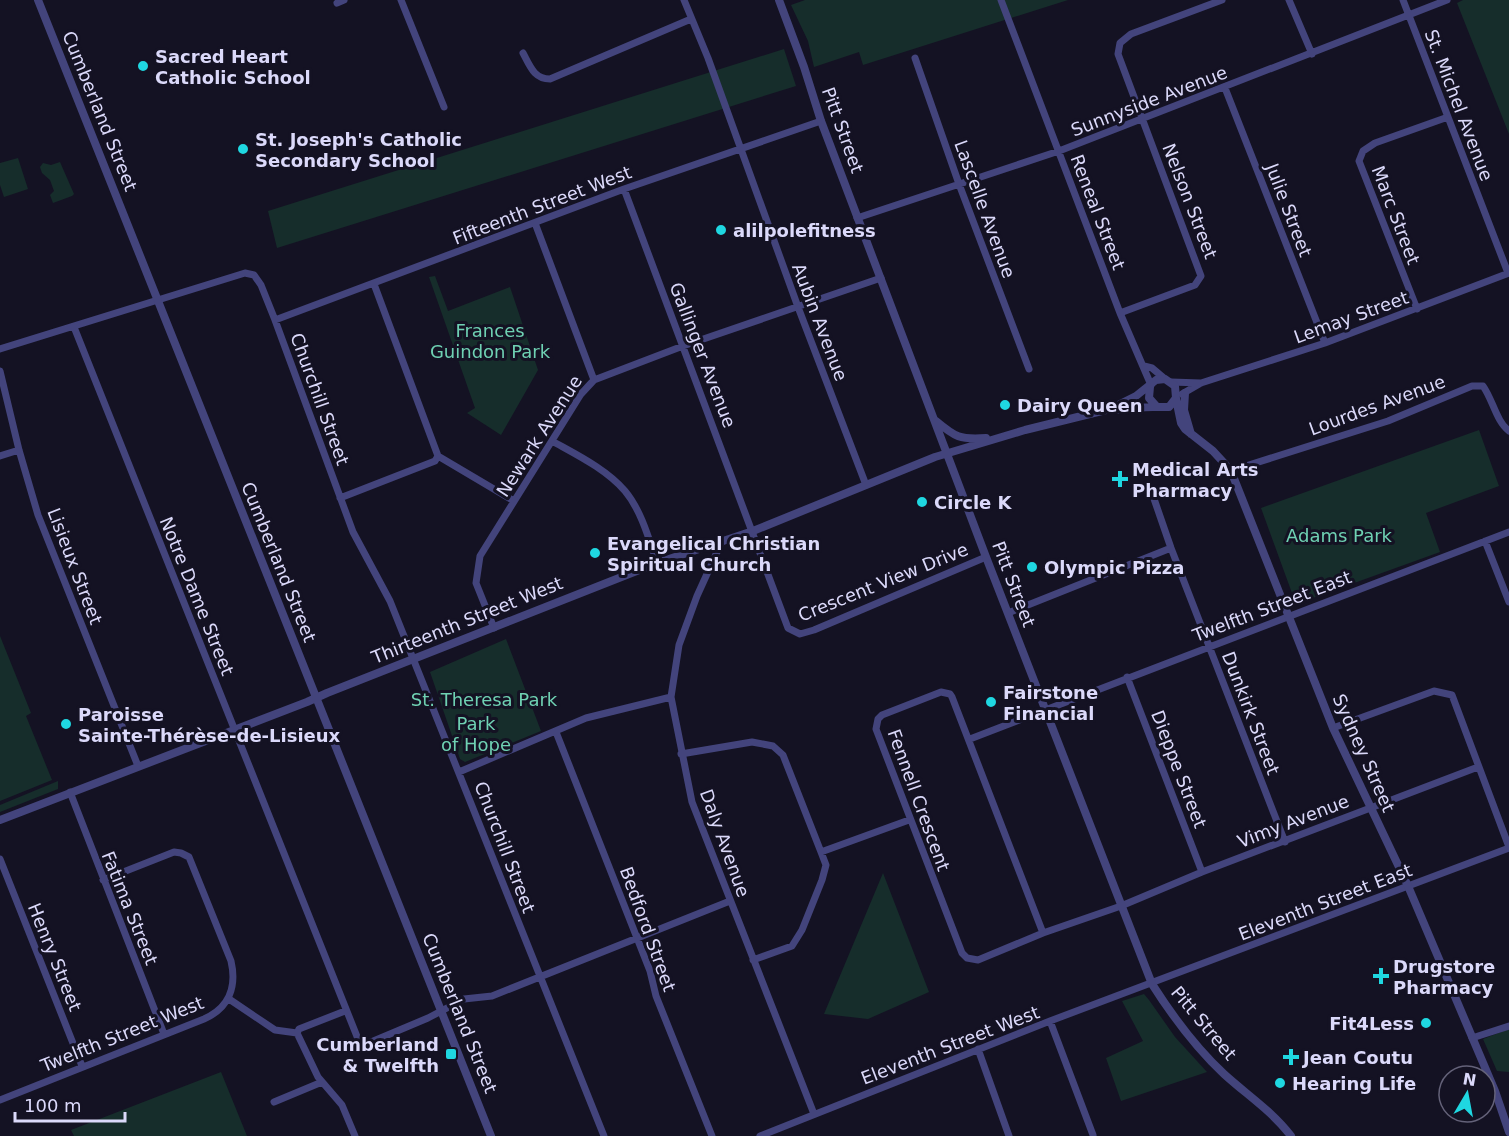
<svg xmlns="http://www.w3.org/2000/svg" width="1509" height="1136" viewBox="0 0 1509 1136" font-family="'DejaVu Sans',sans-serif">
	<style>
		.green { fill: #162d2b }
		.lines { fill: none; stroke-linecap: round; stroke-linejoin: round }
		.minor { stroke: #43447c; stroke-width: 7 }
		.tertiary { stroke: #43447c; stroke-width: 8 }
		.poi-dot { fill: #1fd7e1; stroke: #141223; stroke-width: 2 }
		.labels { text-anchor: middle; dominant-baseline: central; stroke-width: 6; stroke-linejoin: round; paint-order: stroke }
		.poi-label { font-size: 18px; font-weight: bold; fill: #dbd9fa; stroke: #141223; text-anchor: start }
		.street-label { font-size: 18px; fill: #dbd9fa; stroke: #141223 }
		.park-label { font-size: 18px; fill: #6fd1b3; stroke: #141223 }
	</style>
	<rect width="100%" height="100%" fill="#141223"/>
	<!-- green -->
	<path class="green" d="M805,0H1068L863,65L859,52L814,67L808,41L791,5Z
		M1463,0H1509V134L1457,3Z
		M784,49L796,86L277,248L268,211Z
		M18,158L28,189L4,197L0,185V163Z
		M60,162L74,194L72,196L53,203L50,195L54,191L50,180L42,173L40,167L43,163L51,165Z
		M435,276L448,311L510,287L538,370L501,435L467,413L475,408L429,277Z
		M1479,430L1499,486L1426,513L1440,552L1296,604L1261,508Z
		M0,636L31,713L26,716L52,780L0,801Z
		M506,639L541,731L465,762L460,759L430,672Z
		M58,781V789L0,812V805Z
		M883,873L929,992L868,1019L824,1014Z
		M1144,994L1149,1000L1175,1037L1207,1072L1121,1101L1106,1058L1143,1041L1122,1001Z
		M1509,1029V1072L1497,1071L1483,1039Z
		M221,1072L247,1136H74L71,1130Z"/>
	<g class="lines">
		<!-- minor -->
		<path class="minor" d="M401,0L444,107
			M684,0L708,58L798,307L866,485
			M1001,0L1120,313L1151,385
			M1289,0L1312,54
			M1403,0L1508,273
			M337,3L344,0
			M523,53C530,66 534,79 550,79L691,19
			M915,58L959,184L1029,369
			M1225,88L1325,343
			M624,189L788,628L800,634L814,630L986,557
			M857,218L1059,151L1447,0
			M374,284L438,456L514,501
			M1417,309L1359,161L1363,151L1375,143L1448,117
			M1120,313L1195,285L1201,276L1118,54L1120,43L1131,34L1222,0
			M275,320L624,189L821,121
			M74,327L358,1039L361,1042H371L428,1018L464,999L492,996L730,901
			M0,349L245,273L254,275L261,285L275,320L353,532L390,601L604,1136
			M1144,366L1152,368L1165,379
			M0,371L19,450L38,515L138,766
			M594,380L683,346L881,278
			M1171,382L1201,383
			M1182,394L1201,383L1325,343L1509,273
			M552,441C577,455 606,469 625,491C641,510 649,539 657,563
			M0,456L19,450
			M1230,471L1388,421L1472,386H1483C1493,400 1496,421 1509,431
			M1152,493L1171,548L1285,842
			M340,498L435,461L438,456
			M722,541L697,596L679,645L671,697L692,802L814,1114
			M1485,541L1509,602
			M1008,613L1171,548
			M494,628L476,583L480,556L581,394L594,380L535,223
			M1127,677L1202,872
			M1333,728L1434,691L1452,695L1509,847
			M556,732L650,971L656,996L712,1136
			M970,739L1509,532
			M681,754L752,742L773,746L783,755L821,852L826,865L822,880L802,930L792,946L753,960
			M459,772L586,718L671,697
			M70,792L164,1034
			M821,852L909,820
			M0,859L82,1066
			M1043,933L952,697L950,694L941,692L882,715L878,719L876,729L962,953L967,958L978,960L1043,933L1121,906L1202,872L1478,767
			M229,999L275,1030L297,1033L299,1029L345,1011
			M1050,1021L1093,1135
			M297,1033L318,1077L342,1105L355,1136
			M1472,1038L1509,1026
			M978,1049L1009,1136
			M0,1100L204,1019C229,1008 237,987 231,961L189,857L181,853L174,852L103,880
			M274,1102L322,1082
			M760,1136L1050,1021L1509,848"/>
		<!-- tertiary -->
		<path class="tertiary" d="M38,0L491,1136
			M779,0L804,67L821,121L986,557L1152,984C1173,1017 1195,1047 1224,1074C1247,1095 1272,1111 1291,1136
			M1185,393L1184,410L1191,434
			M1176,399L1181,423L1185,429L1213,451L1225,464L1233,476L1333,728L1408,886L1495,1091L1509,1132
			M1110,409C1129,412 1138,406 1156,407
			M936,421C955,437 960,440 986,438
			M0,820L307,702L327,693L657,563L753,531L935,457L1025,430L1110,409L1136,396L1156,380L1165,379L1175,386L1176,398L1169,407H1157L1149,398L1150,387"/>
	</g>
	<!-- markers -->
	<g class="poi-dot">
		<circle cx="143" cy="66" r="6"/>
		<circle cx="243" cy="149" r="6"/>
		<circle cx="721" cy="230" r="6"/>
		<circle cx="1005" cy="405" r="6"/>
		<path d="M1117 470h6v6h6v6h-6v6h-6v-6h-6v-6h6z"/>
		<circle cx="922" cy="502" r="6"/>
		<circle cx="595" cy="553" r="6"/>
		<circle cx="1032" cy="567" r="6"/>
		<circle cx="991" cy="702" r="6"/>
		<circle cx="66" cy="724" r="6"/>
		<path d="M1378 967h6v6h6v6h-6v6h-6v-6h-6v-6h6z"/>
		<circle cx="1426" cy="1023" r="6"/>
		<rect x="445" y="1048" width="12" height="12" rx="3"/>
		<path d="M1288 1048h6v6h6v6h-6v6h-6v-6h-6v-6h6z"/>
		<circle cx="1280" cy="1083" r="6"/>
	</g>
	<g class="labels">
		<!-- poi labels -->
		<g class="poi-label">
			<text x="155" y="56">Sacred Heart<tspan x="155" dy="21">Catholic School</tspan></text>
			<text x="255" y="139">St. Joseph's Catholic<tspan x="255" dy="21">Secondary School</tspan></text>
			<text x="733" y="230">alilpolefitness</text>
			<text x="1017" y="405">Dairy Queen</text>
			<text x="1132" y="469">Medical Arts<tspan x="1132" dy="21">Pharmacy</tspan></text>
			<text x="934" y="502">Circle K</text>
			<text x="607" y="543">Evangelical Christian<tspan x="607" dy="21">Spiritual Church</tspan></text>
			<text x="1044" y="567">Olympic Pizza</text>
			<text x="1003" y="692">Fairstone<tspan x="1003" dy="21">Financial</tspan></text>
			<text x="78" y="714">Paroisse<tspan x="78" dy="21">Sainte-Thérèse-de-Lisieux</tspan></text>
			<text x="1393" y="966">Drugstore<tspan x="1393" dy="21">Pharmacy</tspan></text>
			<text x="1414" y="1023" text-anchor="end">Fit4Less</text>
			<text x="439" y="1044" text-anchor="end">Cumberland<tspan x="439" dy="21">&amp; Twelfth</tspan></text>
			<text x="1303" y="1057">Jean Coutu</text>
			<text x="1292" y="1083">Hearing Life</text>
		</g>
		<!-- street labels -->
		<g class="street-label">
			<text transform="translate(1149 101) rotate(-21)">Sunnyside Avenue</text>
			<text transform="translate(1459 105) rotate(69)">St. Michel Avenue</text>
			<text transform="translate(100 111) rotate(68)">Cumberland Street</text>
			<text transform="translate(843 130) rotate(70)">Pitt Street</text>
			<text transform="translate(1190 201) rotate(69)">Nelson Street</text>
			<text transform="translate(542 205) rotate(-21)">Fifteenth Street West</text>
			<text transform="translate(985 209) rotate(70)">Lascelle Avenue</text>
			<text transform="translate(1289 210) rotate(69)">Julie Street</text>
			<text transform="translate(1098 212) rotate(69)">Reneal Street</text>
			<text transform="translate(1396 215) rotate(69)">Marc Street</text>
			<text transform="translate(1351 317) rotate(-20)">Lemay Street</text>
			<text transform="translate(820 322) rotate(69)">Aubin Avenue</text>
			<text transform="translate(703 355) rotate(69)">Gallinger Avenue</text>
			<text transform="translate(320 399) rotate(70)">Churchill Street</text>
			<text transform="translate(1377 405) rotate(-20)">Lourdes Avenue</text>
			<text transform="translate(539 436) rotate(-57)">Newark Avenue</text>
			<text transform="translate(279 562) rotate(68)">Cumberland Street</text>
			<text transform="translate(75 566) rotate(69)">Lisieux Street</text>
			<text transform="translate(883 582) rotate(-22)">Crescent View Drive</text>
			<text transform="translate(1014 584) rotate(69)">Pitt Street</text>
			<text transform="translate(197 596) rotate(68)">Notre Dame Street</text>
			<text transform="translate(1272 606) rotate(-21)">Twelfth Street East</text>
			<text transform="translate(467 620) rotate(-22)">Thirteenth Street West</text>
			<text transform="translate(1251 713) rotate(69)">Dunkirk Street</text>
			<text transform="translate(1364 753) rotate(66)">Sydney Street</text>
			<text transform="translate(1179 769) rotate(69)">Dieppe Street</text>
			<text transform="translate(919 800) rotate(70)">Fennell Crescent</text>
			<text transform="translate(1293 821) rotate(-21)">Vimy Avenue</text>
			<text transform="translate(725 843) rotate(70)">Daly Avenue</text>
			<text transform="translate(505 847) rotate(69)">Churchill Street</text>
			<text transform="translate(1325 902) rotate(-21)">Eleventh Street East</text>
			<text transform="translate(130 908) rotate(68)">Fatima Street</text>
			<text transform="translate(648 929) rotate(70)">Bedford Street</text>
			<text transform="translate(55 957) rotate(68)">Henry Street</text>
			<text transform="translate(460 1013) rotate(68)">Cumberland Street</text>
			<text transform="translate(1204 1023) rotate(50)">Pitt Street</text>
			<text transform="translate(122 1034) rotate(-22)">Twelfth Street West</text>
			<text transform="translate(950 1045) rotate(-21)">Eleventh Street West</text>
		</g>
		<!-- park labels -->
		<g class="park-label">
			<text x="490" y="330">Frances<tspan x="490" dy="21">Guindon Park</tspan></text>
			<text x="1339" y="535">Adams Park</text>
			<text x="484" y="699">St. Theresa Park</text>
			<text x="476" y="723">Park<tspan x="476" dy="21">of Hope</tspan></text>
		</g>
	</g>
	<!-- north arrow -->
	<g transform="translate(1467 1094) rotate(10)"><circle r="28" fill="#141223" stroke="#646279" stroke-width="1.5"/>
	<path d="M0-4.5L10 22L0 15L-10 22Z" fill="#1fd7e1"/>
	<text y="-9" font-size="16" font-weight="bold" text-anchor="middle" fill="#dbd9fa">N</text>
	</g>
	<!-- scale -->
	<path d="M15 1112v9h110v-9" fill="none" stroke="#dbd9fa" stroke-width="3"/>
	<text x="24" y="1112" font-size="18" fill="#dbd9fa" stroke="#141223" stroke-width="4.5" paint-order="stroke">100 m</text>
</svg>
